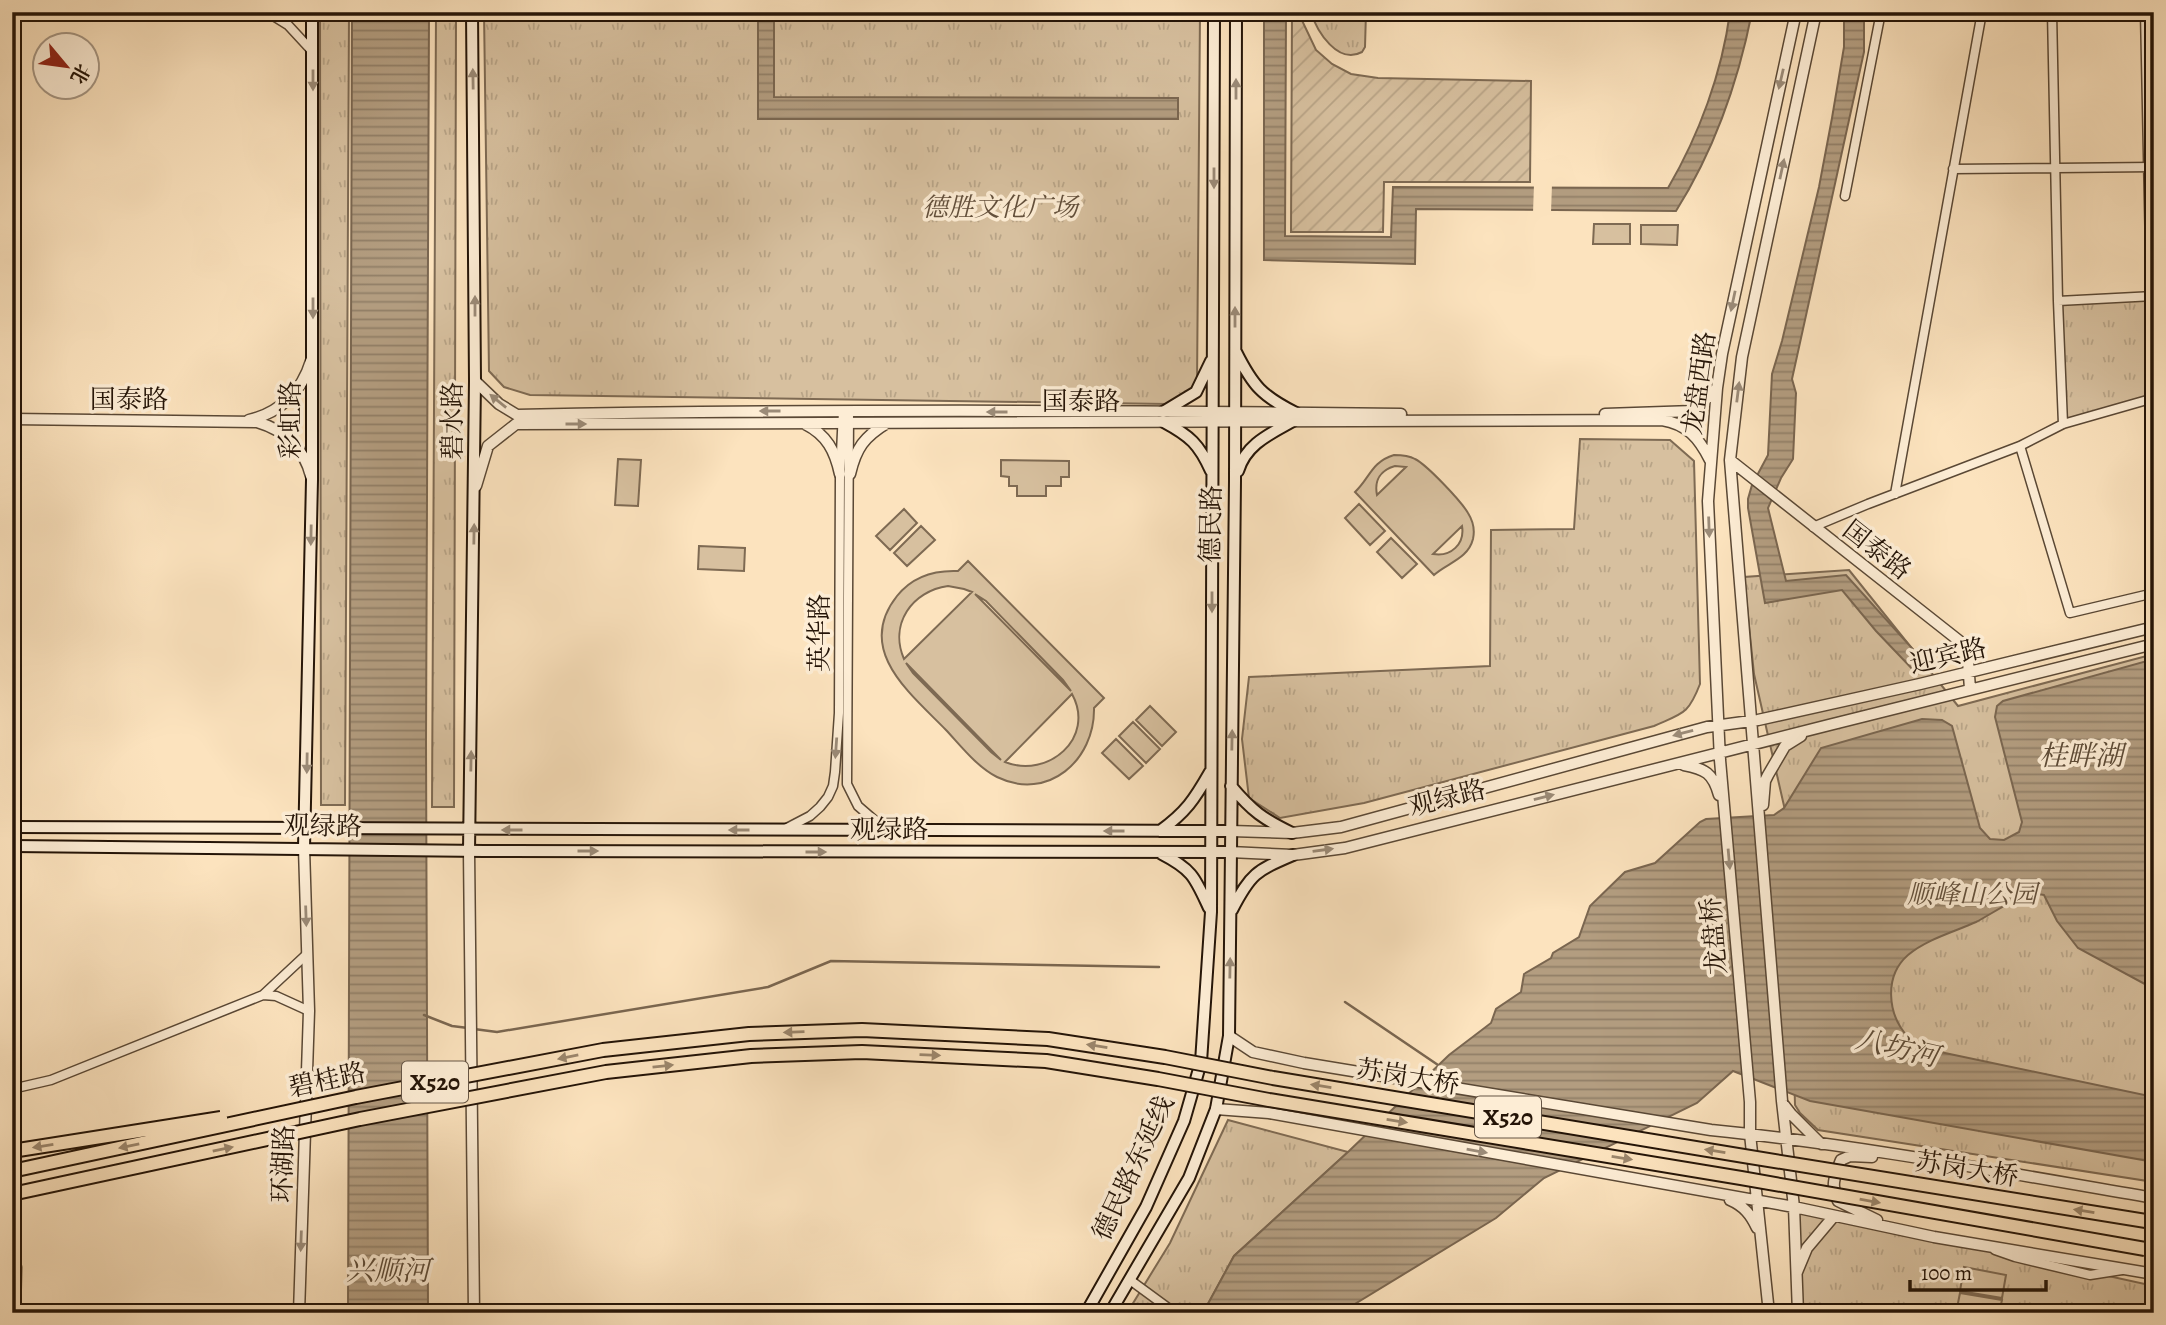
<svg xmlns="http://www.w3.org/2000/svg" width="2166" height="1325" viewBox="0 0 2166 1325" font-family="Alegreya,'Noto Serif SC',serif">
	<style>
		.grass { fill: url(#grass-tufts); stroke: #7e6a53; stroke-width: 2 }
		.garden { fill: url(#garden-furrows); stroke: #7e6a53; stroke-width: 2 }
		.pitch { fill: #d7c09f; stroke: #7e6a53; stroke-width: 2; fill-rule: evenodd }
		.water { fill: url(#water-rules); stroke: #7a6650; stroke-width: 2 }
		.pier { fill: #fce3be }
		.lines { fill: none; stroke-linecap: round; stroke-linejoin: round }
		.stream { stroke: #7a6650; stroke-width: 2.5 }
		.minor-casing { stroke: #5a4835; stroke-width: 11 }
		.tertiary-casing { stroke: #5a4835; stroke-width: 13 }
		.secondary-casing { stroke: #241407; stroke-width: 14 }
		.minor { stroke: #fdedd5; stroke-width: 8 }
		.tertiary { stroke: #fdedd5; stroke-width: 10 }
		.secondary { stroke: #fdedd5; stroke-width: 10 }
		.trunk-bridge-casing { stroke: #241407; stroke-width: 16; stroke-linecap: butt }
		.trunk-bridge { stroke: #fce3be; stroke-width: 12 }
		.oneway { fill: #9b8b78 }
		.oneway2 { fill: #9b866c }
		.labels { text-anchor: middle; dominant-baseline: central; stroke-width: 7; stroke-linejoin: round; paint-order: stroke }
		.shield { fill: #fdedd5; stroke: #655545; stroke-width: 2 }
		.shield-label { font-size: 24px; font-weight: bold; fill: #241407 }
		.park-label { font-size: 26px; font-style: italic; fill: #63503c; stroke: #fdedd5 }
		.street-label { font-size: 26px; fill: #241407; stroke: #fdedd5 }
		.water-label { font-size: 28px; font-style: italic; fill: #5d4b37; stroke: #fdedd5 }
	</style>
	<defs>
		<pattern id="grass-tufts" width="24" height="20" patternUnits="userSpaceOnUse" patternTransform="scale(1.75)"><rect width="24" height="20" fill="#d7c09f"/><path d="M3 7l-1-3M5 7V3M7 7l1-3M15 17l-1-3M17 17v-4M19 17l1-3" fill="none" stroke="#b8a487"/></pattern>
		<pattern id="garden-furrows" width="10" height="10" patternUnits="userSpaceOnUse" patternTransform="scale(1.75)"><rect width="10" height="10" fill="#d7c09f"/><path d="M-1 1l2-2M0 10L10 0M9 11l2-2" fill="none" stroke="#b8a487"/></pattern>
		<pattern id="water-rules" width="6" height="5" patternUnits="userSpaceOnUse" patternTransform="scale(1.75)"><rect width="6" height="5" fill="#b39d80"/><path d="M0 2.5h6" fill="none" stroke="#917f67"/></pattern>
	</defs>
	<rect width="100%" height="100%" fill="#fce3be"/>
	<filter id="stains"><feTurbulence type="fractalNoise" baseFrequency=".00286" numOctaves="4"/><feColorMatrix values="0 0 0 0 .2 0 0 0 0 .09 0 0 0 0 .02 0 0 0 .5 -.17"/></filter>
	<radialGradient id="worn" r=".72"><stop offset=".6" stop-color="#630" stop-opacity="0"/><stop offset="1" stop-color="#630" stop-opacity=".3"/></radialGradient>
	<!-- grass -->
	<path class="grass" d="M320,12H349L345,805H321Z
		M436,12H456L454,807H432Z
		M484,12H1200L1197,385L1167,404L530,395L504,387L489,371Z
		M1311,12H1366L1365,47L1362,52C1338,65 1317,32 1311,12Z
		M2151,297L2153,398L2063,424L2058,301Z
		M1580,439L1670,440L1694,461L1700,684C1688,715 1683,713 1654,726L1364,803L1280,818L1249,798L1242,739L1249,677L1490,666L1491,530L1574,529Z
		M1849,570L1958,706L2154,654V1182L1818,1130L1800,1113L1795,1105L1787,819L1754,674L1744,577Z
		M1228,1120L1348,1152L1234,1256L1203,1313H1127L1170,1243Z
		M1794,1207L2154,1286V1313H1801Z"/>
	<!-- garden -->
	<path class="garden" d="M1292,12H1298L1316,50L1332,64L1351,74L1378,78L1531,81L1530,182H1384L1383,232H1291Z"/>
	<!-- pitch -->
	<path class="pitch" d="M1594,224H1630V244H1593Z
		M1641,225H1678L1677,245L1641,244Z
		M1394,455C1401,455 1408,455 1415,459C1427,465 1461,501 1468,513C1473,521 1475,530 1473,539C1468,559 1447,563 1434,575L1355,492C1370,478 1371,462 1394,455ZM1395,466L1406,467L1377,495C1374,480 1381,470 1395,466ZM1462,526C1465,544 1451,557 1433,554Z
		M618,459L641,460L638,506L615,505Z
		M1001,460L1069,461V477H1061V486H1046V496H1017V486H1009V477L1001,476Z
		M1359,504L1385,531L1370,545L1345,518Z
		M904,509L917,523L890,550L876,536Z
		M921,526L935,540L907,566L894,553Z
		M1391,538L1417,564L1402,578L1377,552Z
		M699,546L745,548L744,571L698,569Z
		M968,561L1104,698L1094,708C1095,760 1048,802 997,777C977,767 961,746 946,730C911,694 854,650 897,596C912,577 934,570 958,571ZM948,586L964,589L972,592L904,659C889,624 912,591 948,586ZM975,594L986,601L1063,680L1071,691ZM906,663L1001,760L991,752L913,673ZM1072,694C1096,738 1048,779 1005,762Z
		M1150,706L1176,732L1162,746L1136,720Z
		M1133,722L1160,749L1146,763L1119,736Z
		M1116,739L1143,766L1129,779L1102,753Z
		M1964,1267L2006,1275L2002,1298L1960,1291Z
		M1960,1293L2002,1300L1999,1313H1956Z"/>
	<!-- water -->
	<path class="water" d="M352,12H429L426,742L428,1313H348Z
		M758,12H774V97L1178,98V119H758Z
		M1264,12H1286L1285,236L1391,237L1393,187L1668,188C1699,135 1722,73 1730,12H1752C1738,83 1715,149 1676,211L1416,209L1415,264L1264,260Z
		M1844,12H1864V52L1792,379L1796,393L1793,459L1781,478L1768,508L1786,581L1846,575L1929,667L1917,674L1876,631L1842,590L1765,603L1748,508V499L1752,485L1768,455L1772,374L1782,341L1819,187L1832,118L1844,47Z
		M2154,659V989L2078,948L2057,921L2044,895C2024,890 1994,913 1976,922C1954,932 1927,939 1908,955C1884,976 1887,1014 1908,1037C1912,1042 1920,1045 1926,1049L2154,1097V1162L1810,1101L1733,1071L1697,1103L1544,1178L1496,1218L1340,1313H1203L1234,1256L1348,1152L1449,1055L1491,1023L1496,1009L1521,992L1524,974L1551,958L1553,953L1579,937L1590,906L1625,872L1655,863L1700,822L1706,819L1774,815L1784,808L1821,748L1922,719L1942,720L1952,726L1980,828L1990,839L2004,840L2019,832L2022,822L1995,717L1997,706L2003,701Z"/>
	<!-- pier -->
	<path class="pier" d="M1534,184H1552L1551,213H1533Z"/>
	<g class="lines">
		<!-- stream -->
		<path class="stream" d="M1345,1002L1441,1067
			M424,1015L452,1026L468,1028
			M474,1029L497,1032L768,987L831,961L1159,967"/>
		<!-- minor casing -->
		<g class="minor-casing">
			<path id="minor" d="M177,12H267
				M267,12L288,25L312,51
				M2052,12L2058,301L2063,424
				M2145,12L2151,297
				M1953,169L2154,167
				M1845,196L1881,12
				M2058,301L2154,296
				M849,411L847,784L858,806L887,831
				M2020,446L2070,613L2154,593
				M1895,494L1982,12
				M1813,527L1868,504L2020,446L2063,424L2154,398
				M785,829L810,816L820,807L828,797L833,786L835,772L839,713L840,474L843,411
				M263,995L276,996L309,1011
				M12,1089L51,1080L263,995L307,954
				M1995,1250L2015,1257L2090,1275L2122,1270
				M1130,1280L1175,1313
				M16,1313L17,1267"/>
		</g>
		<!-- tertiary casing -->
		<g class="tertiary-casing">
			<path id="tertiary" d="M475,381L499,404L517,415C812,409 1107,410 1401,414
				M1605,414L1694,411L1717,388
				M12,419L257,422C284,430 304,448 311,476
				M249,420C280,413 302,391 311,361
				M805,424C827,435 835,451 840,474
				M1730,460L1967,647L1970,689
				M850,474C856,448 864,437 887,423
				M476,486L488,446L516,424L1662,420C1687,424 1699,438 1710,460
				M1684,765C1705,769 1713,773 1719,795
				M1763,805L1765,781L1768,775L1785,746L1801,736
				M1231,831L1292,833L1341,827L1707,727L1758,720L1920,684L2154,627
				M469,851L474,1313
				M1230,852L1293,855L1345,848C1614,780 1884,710 2154,644
				M1229,1036L1253,1052L1304,1063L1711,1130C1859,1145 2007,1173 2154,1198
				M1784,1105L1791,1114L1821,1144
				M1216,1109L1269,1113L1794,1207L1934,1237L2154,1274
				M1872,1157L1850,1156L1841,1160C1835,1175 1830,1186 1838,1201L1877,1220
				M1730,1200C1744,1206 1751,1215 1757,1228
				M1797,1272L1807,1248L1834,1216
				M299,1313L309,1011L304,848
				M1769,1313L1750,1134V1102L1720,760L1708,501L1717,388L1722,354L1796,12
				M1798,1313L1794,1207L1782,1101L1730,460L1742,357L1816,12"/>
		</g>
		<!-- secondary casing -->
		<g class="secondary-casing">
			<path id="secondary" d="M1236,352C1253,386 1262,396 1296,413
				M1163,412L1196,392L1211,361
				M1164,422C1190,436 1199,444 1211,471
				M1238,471C1246,444 1270,434 1293,421
				M1231,786C1252,811 1263,819 1292,833
				M12,827L1231,831
				M1160,831C1186,812 1194,800 1210,772
				M12,846L484,851L1230,852
				M304,848L312,480V12
				M469,851L475,381L472,12
				M1162,854C1193,870 1195,878 1209,908
				M1232,910C1251,873 1256,871 1293,855
				M1086,1313L1146,1207L1184,1121L1201,1062L1211,912L1214,12
				M1110,1313L1189,1178L1216,1109L1229,1036L1235,481L1236,12"/>
		</g>
		<!-- minor -->
		<use href="#minor" class="minor"/>
		<!-- tertiary -->
		<use href="#tertiary" class="tertiary"/>
		<!-- secondary -->
		<use href="#secondary" class="secondary"/>
		<!-- trunk-bridge casing -->
		<g class="trunk-bridge-casing">
			<path id="trunk-bridge" d="M12,1151L221,1118
				M12,1171L356,1097L603,1050L749,1034L862,1030L1048,1039L1165,1057L1273,1078L1744,1156L2152,1222
				M12,1194L360,1119L606,1072L751,1056L862,1052L1046,1061L1158,1079L1269,1100L1741,1178L2145,1249"/>
		</g>
		<!-- trunk-bridge -->
		<use href="#trunk-bridge" class="trunk-bridge"/>
	</g>
	<!-- one-way arrows -->
	<defs><path id="oneway-solid" d="M-6-.8H1V-3.2L6.5 0L1 3.2V.8H-6Z" transform="scale(1.75)"/></defs>
	<g class="oneway">
		<use href="#oneway-solid" transform="translate(473 79) rotate(-91)"/>
		<use href="#oneway-solid" transform="translate(1781 79) rotate(103)"/>
		<use href="#oneway-solid" transform="translate(313 80) rotate(90)"/>
		<use href="#oneway-solid" transform="translate(1236 89) rotate(-90)"/>
		<use href="#oneway-solid" transform="translate(1782 169) rotate(-78)"/>
		<use href="#oneway-solid" transform="translate(1214 178) rotate(90)"/>
		<use href="#oneway-solid" transform="translate(1733 301) rotate(102)"/>
		<use href="#oneway-solid" transform="translate(475 306) rotate(-90)"/>
		<use href="#oneway-solid" transform="translate(313 308) rotate(90)"/>
		<use href="#oneway-solid" transform="translate(1235 317) rotate(-90)"/>
		<use href="#oneway-solid" transform="translate(1738 392) rotate(-83)"/>
		<use href="#oneway-solid" transform="translate(498 401) rotate(-141)"/>
		<use href="#oneway-solid" transform="translate(770 411) rotate(-180)"/>
		<use href="#oneway-solid" transform="translate(997 412) rotate(-180)"/>
		<use href="#oneway-solid" transform="translate(576 424)"/>
		<use href="#oneway-solid" transform="translate(1709 527) rotate(88)"/>
		<use href="#oneway-solid" transform="translate(474 534) rotate(-89)"/>
		<use href="#oneway-solid" transform="translate(311 535) rotate(91)"/>
		<use href="#oneway-solid" transform="translate(1212 602) rotate(90)"/>
		<use href="#oneway-solid" transform="translate(1683 733) rotate(165)"/>
		<use href="#oneway-solid" transform="translate(1232 740) rotate(-89)"/>
		<use href="#oneway-solid" transform="translate(836 748) rotate(94)"/>
		<use href="#oneway-solid" transform="translate(471 761) rotate(-89)"/>
		<use href="#oneway-solid" transform="translate(307 763) rotate(91)"/>
		<use href="#oneway-solid" transform="translate(1544 797) rotate(-14)"/>
		<use href="#oneway-solid" transform="translate(512 830) rotate(-180)"/>
		<use href="#oneway-solid" transform="translate(739 830) rotate(-180)"/>
		<use href="#oneway-solid" transform="translate(1114 831) rotate(-180)"/>
		<use href="#oneway-solid" transform="translate(1323 850) rotate(-8)"/>
		<use href="#oneway-solid" transform="translate(588 851)"/>
		<use href="#oneway-solid" transform="translate(816 852)"/>
		<use href="#oneway-solid" transform="translate(1729 859) rotate(85)"/>
		<use href="#oneway-solid" transform="translate(306 916) rotate(88)"/>
		<use href="#oneway-solid" transform="translate(1230 968) rotate(-89)"/>
		<use href="#oneway-solid" transform="translate(1477 1151) rotate(10)"/>
		<use href="#oneway-solid" transform="translate(301 1241) rotate(92)"/>
	</g>
	<g class="oneway2">
		<use href="#oneway-solid" transform="translate(794 1032) rotate(178)"/>
		<use href="#oneway-solid" transform="translate(1097 1046) rotate(-171)"/>
		<use href="#oneway-solid" transform="translate(930 1055) rotate(2)"/>
		<use href="#oneway-solid" transform="translate(568 1057) rotate(169)"/>
		<use href="#oneway-solid" transform="translate(663 1066) rotate(-6)"/>
		<use href="#oneway-solid" transform="translate(1321 1086) rotate(-171)"/>
		<use href="#oneway-solid" transform="translate(1397 1121) rotate(9)"/>
		<use href="#oneway-solid" transform="translate(43 1146) rotate(171)"/>
		<use href="#oneway-solid" transform="translate(129 1146) rotate(168)"/>
		<use href="#oneway-solid" transform="translate(223 1149) rotate(-12)"/>
		<use href="#oneway-solid" transform="translate(1715 1151) rotate(-171)"/>
		<use href="#oneway-solid" transform="translate(1622 1158) rotate(9)"/>
		<use href="#oneway-solid" transform="translate(1870 1201) rotate(10)"/>
		<use href="#oneway-solid" transform="translate(2084 1211) rotate(-171)"/>
	</g>
	<g class="labels">
		<!-- shield labels -->
		<g class="shield">
			<rect x="402" y="1061.5" width="66" height="41" rx="5"/>
			<rect x="1475" y="1096.5" width="66" height="41" rx="5"/>
		</g>
		<g class="shield-label">
			<text x="435" y="1082">X520</text>
			<text x="1508" y="1117">X520</text>
		</g>
		<!-- park labels -->
		<g class="park-label">
			<text x="1000" y="207">德胜文化广场</text>
			<text x="1972" y="894">顺峰山公园</text>
		</g>
		<!-- street labels -->
		<g class="street-label">
			<text transform="translate(1699 383) rotate(-82)">龙盘西路</text>
			<text x="129" y="399">国泰路</text>
			<text x="1081" y="401">国泰路</text>
			<text transform="translate(290 420) rotate(-90)">彩虹路</text>
			<text transform="translate(452 421) rotate(-90)">碧水路</text>
			<text transform="translate(1211 524) rotate(-89)">德民路</text>
			<text transform="translate(1877 550) rotate(38)">国泰路</text>
			<text transform="translate(819 633) rotate(-90)">英华路</text>
			<text transform="translate(1948 656) rotate(-13)">迎宾路</text>
			<text transform="translate(1447 798) rotate(-14)">观绿路</text>
			<text transform="translate(323 826) rotate(1)">观绿路</text>
			<text x="889" y="829">观绿路</text>
			<text transform="translate(1714 936) rotate(-95)">龙盘桥</text>
			<text transform="translate(1408 1077) rotate(9)">苏岗大桥</text>
			<text transform="translate(327 1080) rotate(-12)">碧桂路</text>
			<text transform="translate(283 1164) rotate(-88)">环湖路</text>
			<text transform="translate(1133 1168) rotate(-65)">德民路东延线</text>
			<text transform="translate(1967 1169) rotate(9)">苏岗大桥</text>
		</g>
		<!-- water labels -->
		<g class="water-label">
			<text x="2081" y="756">桂畔湖</text>
			<text transform="translate(1897 1048) rotate(13)">八坊河</text>
			<text x="388" y="1271">兴顺河</text>
		</g>
	</g>
	<!-- margin -->
	<rect width="2166" height="1325" fill="none" stroke="#fce3be" stroke-width="42"/>
	<rect x="14" y="14" width="2138" height="1297" fill="none" stroke="#241407" stroke-width="3.5"/>
	<rect x="21" y="21" width="2124" height="1283" fill="none" stroke="#241407" stroke-width="2"/>
	<!-- north arrow -->
	<g transform="translate(66 66) rotate(119)"><circle r="33" fill="#fdedd5" stroke="#a69683" stroke-width="2"/>
	<path d="M0-5L12 26L0 18L-12 26Z" fill="#8f2418"/>
	<text y="-10" font-size="19" font-weight="bold" text-anchor="middle" fill="#241407">北</text>
	</g>
	<!-- scale -->
	<path d="M1910 1280v10h136v-10" fill="none" stroke="#241407" stroke-width="3.5"/>
	<text x="1921" y="1280" font-size="21" fill="#241407" stroke="#fdedd5" stroke-width="5" paint-order="stroke">100 m</text>
	<rect width="100%" height="100%" filter="url(#stains)"/>
	<rect width="100%" height="100%" fill="url(#worn)"/>
</svg>
